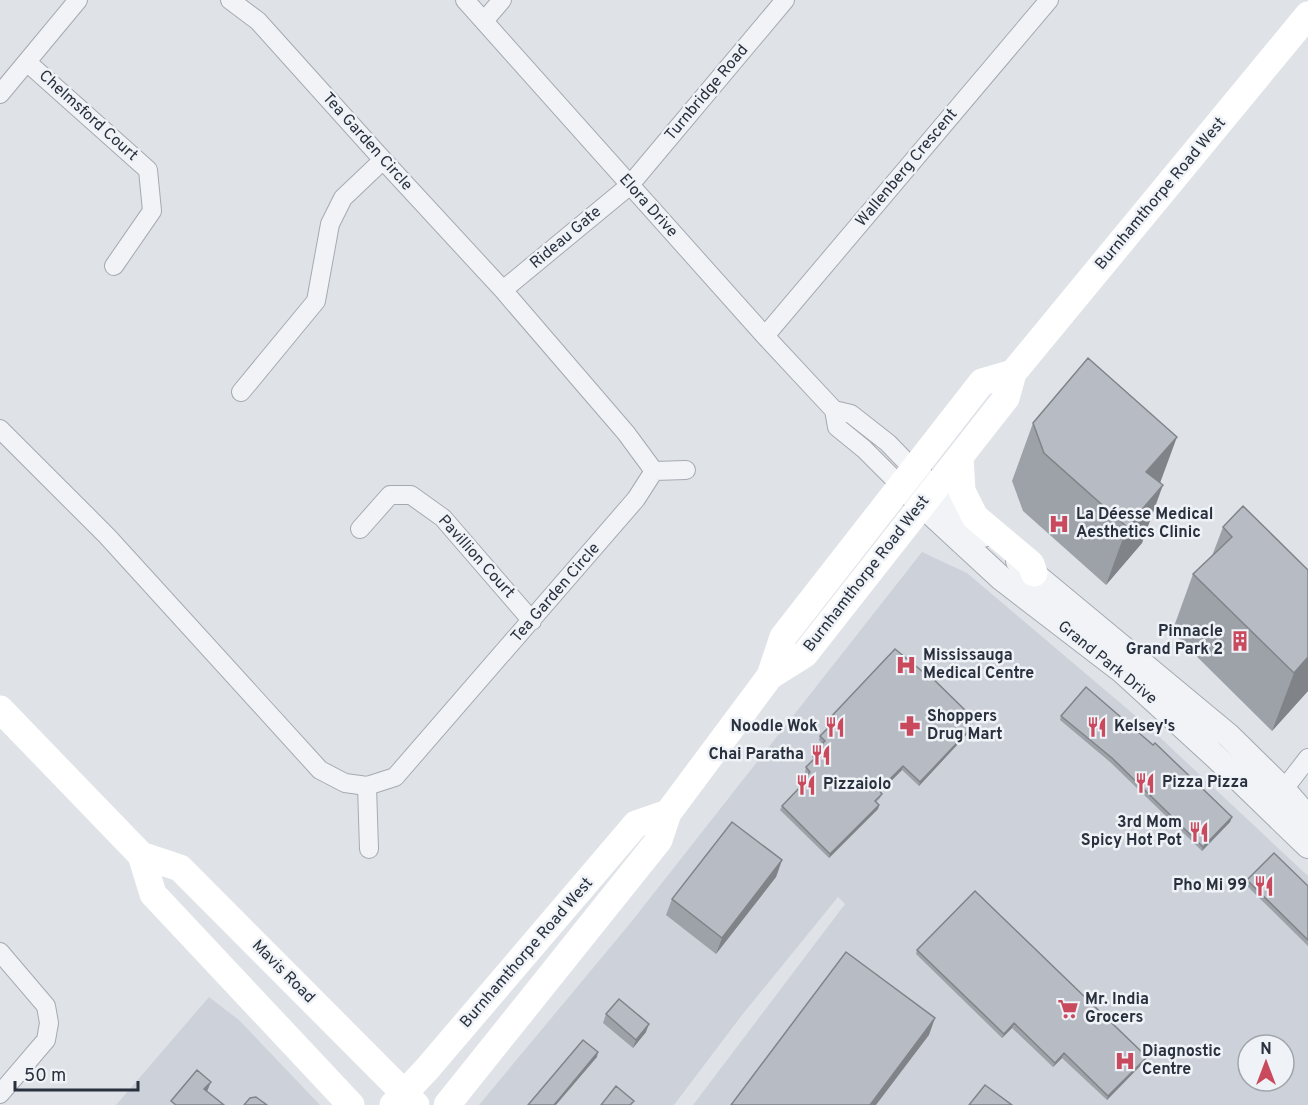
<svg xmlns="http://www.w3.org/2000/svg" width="1308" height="1105" viewBox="0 0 1308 1105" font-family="Overpass,sans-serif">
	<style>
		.built { fill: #cdd2da; fill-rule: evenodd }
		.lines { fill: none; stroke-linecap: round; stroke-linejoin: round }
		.minor-casing { stroke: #a5aab2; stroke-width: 20 }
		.tertiary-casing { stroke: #a5aab2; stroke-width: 26 }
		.minor { stroke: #f2f3f6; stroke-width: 18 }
		.tertiary { stroke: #f2f3f6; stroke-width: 24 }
		.secondary { stroke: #fff; stroke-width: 27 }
		.wall { fill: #9da2a9 }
		.shaded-wall { fill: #808489 }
		.building { fill: #b7bcc4; stroke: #808489; stroke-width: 1.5 }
		.labels { text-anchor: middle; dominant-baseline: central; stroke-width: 5; stroke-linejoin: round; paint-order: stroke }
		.street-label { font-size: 16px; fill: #29313e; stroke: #eff2f6 }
		.poi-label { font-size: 16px; font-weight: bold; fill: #29313e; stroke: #eff2f6; text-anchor: start }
	</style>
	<rect width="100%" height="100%" fill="#dfe3e8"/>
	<!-- built -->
	<path class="built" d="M922,552L967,573L1151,729L1308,876V1105H693L845,904L838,897L742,1015L674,1105H479L632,921ZM1248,1045H1284V1081H1248Z
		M209,997L239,1020L320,1105H116Z"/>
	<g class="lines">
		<!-- minor casing -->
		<g class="minor-casing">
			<path id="minor" d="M230,0L258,21L383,160L503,290L626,433L654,471
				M465,0L765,336L834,410L851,414L888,443L914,470
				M484,21L502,0
				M28,63L148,170L152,211L114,266
				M0,94L78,0
				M503,290L629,186L785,0
				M765,336L1049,0
				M241,392L316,301L330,224L343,198L383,160
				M834,410L837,427L864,449L901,486
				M0,429L107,536L320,770L345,783L367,786L395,777L636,499L654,471
				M654,471L686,470
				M360,529L390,495H411L443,518L532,621
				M367,786L369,849
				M1277,798L1308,758
				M0,952L46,1006L49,1023L46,1040L0,1094"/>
		</g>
		<!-- tertiary casing -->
		<g class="tertiary-casing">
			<path id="tertiary" d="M914,470L953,509L983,535
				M908,492L1001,578L1122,671L1215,756L1308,846
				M1018,561L1229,736L1283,789L1308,818"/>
		</g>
		<!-- minor -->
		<use href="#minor" class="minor"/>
		<!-- tertiary -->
		<use href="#tertiary" class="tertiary"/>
		<!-- secondary -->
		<path class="secondary" d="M960,457L962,491L975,517L1031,564L1034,573
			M770,676L805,654L1006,398L1013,373L1308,15
			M0,709L141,855L180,868L416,1105
			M141,855L153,894L351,1105
			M393,1105L427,1069L636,824L668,813
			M447,1105L659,840L668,813L770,676L783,637L982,382L1013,373"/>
	</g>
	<!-- wall -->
	<path class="wall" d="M1033,423L1160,483L1142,543L1106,585L1023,511L1012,481Z
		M1223,527L1308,570V691L1272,731L1172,632L1193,574L1212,556Z
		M965,715L963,717L972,727L970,731L919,786L902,770L880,792L882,794L880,798L876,802L879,805L878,809L829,858L780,810L782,806L799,788L798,787L799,783L808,775L805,772L806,767L814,759L812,757L813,753L822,744L819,740L820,736L829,727L827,724L828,720Z
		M1061,716L1232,817L1230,822L1202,851L1110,762L1060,720Z
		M782,860L776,877L716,954L666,915L672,899Z
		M1247,880L1308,886V946L1245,884Z
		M917,950L1145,1061L1107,1100L1062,1058L1053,1067L1012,1028L1002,1038L916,954Z
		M606,1014L646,1032L633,1048L603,1023Z"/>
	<!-- shaded-wall -->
	<path class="shaded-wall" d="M1177,437L1156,494L1163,485L1142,543L1106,585L1127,527L1146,472Z
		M1308,657V691L1272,731L1294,673Z
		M972,727L970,731L919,786L920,782Z
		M903,766L902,770L877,795L879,790Z
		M879,805L878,809L829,858L830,854Z
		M1232,817L1230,822L1202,851L1203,847Z
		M782,860L776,877L716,954L722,938Z
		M935,1018L929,1035L876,1105H870Z
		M1014,1023L1012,1028L1002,1038L1004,1034Z
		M649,1024L646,1032L633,1048L636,1040Z
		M598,1052L597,1057L556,1105H554Z
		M1064,1053L1062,1058L1053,1067L1055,1063Z
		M1147,1057L1145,1061L1107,1100L1108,1096Z
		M211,1082L206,1094L204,1089Z"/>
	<!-- building -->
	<path class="building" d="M1088,358L1177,437L1146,472L1163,485L1127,527L1044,453L1033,423Z
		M1243,506L1308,570V657L1294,673L1193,574L1232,537L1223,527Z
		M895,649L922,671L927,673L966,711L962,715L972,727L920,782L903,766L879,790L882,794L875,801L879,805L830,854L782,806L802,785L799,783L810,772L806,767L817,756L813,753L825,741L820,736L832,724L828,720Z
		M1086,687L1153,745L1155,743L1232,817L1203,847L1112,758L1061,716Z
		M732,822L782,860L722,938L672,899Z
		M1274,853L1308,886V940L1247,880Z
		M975,891L1147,1057L1108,1096L1064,1053L1055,1063L1014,1023L1004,1034L917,950Z
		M846,952L935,1018L870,1105H731Z
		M619,999L649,1024L636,1040L606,1014Z
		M583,1040L598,1052L554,1105H528Z
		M197,1070L211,1082L204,1089L224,1105H176L171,1101Z
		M985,1085L1012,1105H969Z
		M616,1086L634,1101L630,1105H601Z
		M256,1097L267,1105H244L250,1098Z"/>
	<!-- icons -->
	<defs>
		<g id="hospital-bare" transform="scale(1.62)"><path d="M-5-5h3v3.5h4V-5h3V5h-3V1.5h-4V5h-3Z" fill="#c9495d" stroke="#eff2f6" stroke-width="2.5" paint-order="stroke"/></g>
		<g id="building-bare" transform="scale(1.62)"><path d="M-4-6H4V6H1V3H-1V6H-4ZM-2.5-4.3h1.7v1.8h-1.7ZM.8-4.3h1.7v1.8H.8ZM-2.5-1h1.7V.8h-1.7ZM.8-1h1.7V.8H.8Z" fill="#c9495d" stroke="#eff2f6" stroke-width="2.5" paint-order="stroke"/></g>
		<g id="pharmacy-bare" transform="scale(1.62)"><path d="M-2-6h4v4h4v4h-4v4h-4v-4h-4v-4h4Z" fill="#c9495d" stroke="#eff2f6" stroke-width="2.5" paint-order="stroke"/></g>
		<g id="restaurant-bare" transform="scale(1.62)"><path d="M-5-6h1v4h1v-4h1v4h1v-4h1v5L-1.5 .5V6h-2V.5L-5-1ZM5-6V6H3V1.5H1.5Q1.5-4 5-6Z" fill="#c9495d" stroke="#eff2f6" stroke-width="2.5" paint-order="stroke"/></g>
		<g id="supermarket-bare" transform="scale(1.62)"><path d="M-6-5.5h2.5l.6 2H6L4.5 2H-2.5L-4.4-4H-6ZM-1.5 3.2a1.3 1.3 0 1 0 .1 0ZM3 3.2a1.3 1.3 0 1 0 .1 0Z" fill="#c9495d" stroke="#eff2f6" stroke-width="2.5" paint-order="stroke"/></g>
	</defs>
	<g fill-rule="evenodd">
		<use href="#hospital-bare" x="1059" y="524"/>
		<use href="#building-bare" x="1240" y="641"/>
		<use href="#hospital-bare" x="906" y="665"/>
		<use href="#pharmacy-bare" x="910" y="726"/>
		<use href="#restaurant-bare" x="835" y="727"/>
		<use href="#restaurant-bare" x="1097" y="727"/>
		<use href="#restaurant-bare" x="821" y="755"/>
		<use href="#restaurant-bare" x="1145" y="783"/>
		<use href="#restaurant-bare" x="806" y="785"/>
		<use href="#restaurant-bare" x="1199" y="832"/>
		<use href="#restaurant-bare" x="1264" y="886"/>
		<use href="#supermarket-bare" x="1068" y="1009"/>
		<use href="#hospital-bare" x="1125" y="1061"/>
	</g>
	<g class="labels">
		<!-- street labels -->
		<g class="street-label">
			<text transform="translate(707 93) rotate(-50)">Turnbridge Road</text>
			<text transform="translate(88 116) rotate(42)">Chelmsford Court</text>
			<text transform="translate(367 142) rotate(48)">Tea Garden Circle</text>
			<text transform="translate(907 168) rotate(-50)">Wallenberg Crescent</text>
			<text transform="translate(1161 194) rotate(-50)">Burnhamthorpe Road West</text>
			<text transform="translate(648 206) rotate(48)">Elora Drive</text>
			<text transform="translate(566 238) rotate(-40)">Rideau Gate</text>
			<text transform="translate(476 557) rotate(48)">Pavillion Court</text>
			<text transform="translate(867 574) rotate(-52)">Burnhamthorpe Road West</text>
			<text transform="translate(556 593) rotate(-49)">Tea Garden Circle</text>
			<text transform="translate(1107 663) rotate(39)">Grand Park Drive</text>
			<text transform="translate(527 953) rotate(-49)">Burnhamthorpe Road West</text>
			<text transform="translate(283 972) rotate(45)">Mavis Road</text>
		</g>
		<!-- poi labels -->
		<g class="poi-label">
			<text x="1076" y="515">La Déesse Medical<tspan x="1076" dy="18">Aesthetics Clinic</tspan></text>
			<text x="1223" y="632" text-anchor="end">Pinnacle<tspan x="1223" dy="18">Grand Park 2</tspan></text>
			<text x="923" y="656">Mississauga<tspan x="923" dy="18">Medical Centre</tspan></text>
			<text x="927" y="717">Shoppers<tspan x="927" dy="18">Drug Mart</tspan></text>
			<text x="818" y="727" text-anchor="end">Noodle Wok</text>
			<text x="1114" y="727">Kelsey's</text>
			<text x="804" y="755" text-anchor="end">Chai Paratha</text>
			<text x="1162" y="783">Pizza Pizza</text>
			<text x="823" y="785">Pizzaiolo</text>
			<text x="1182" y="823" text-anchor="end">3rd Mom<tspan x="1182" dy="18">Spicy Hot Pot</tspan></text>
			<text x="1247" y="886" text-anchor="end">Pho Mi 99</text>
			<text x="1085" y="1000">Mr. India<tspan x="1085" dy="18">Grocers</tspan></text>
			<text x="1142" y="1052">Diagnostic<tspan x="1142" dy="18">Centre</tspan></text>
		</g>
	</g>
	<!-- north arrow -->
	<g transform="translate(1266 1063)"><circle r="28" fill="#eff2f6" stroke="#a0a5ac" stroke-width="1.5"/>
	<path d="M0-4.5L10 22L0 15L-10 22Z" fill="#c9495d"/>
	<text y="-9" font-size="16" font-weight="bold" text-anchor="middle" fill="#29313e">N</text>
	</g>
	<!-- scale -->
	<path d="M15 1081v9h123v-9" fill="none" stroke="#29313e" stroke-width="3"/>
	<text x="24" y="1081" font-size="18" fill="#29313e" stroke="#eff2f6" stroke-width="4.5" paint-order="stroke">50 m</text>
</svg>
